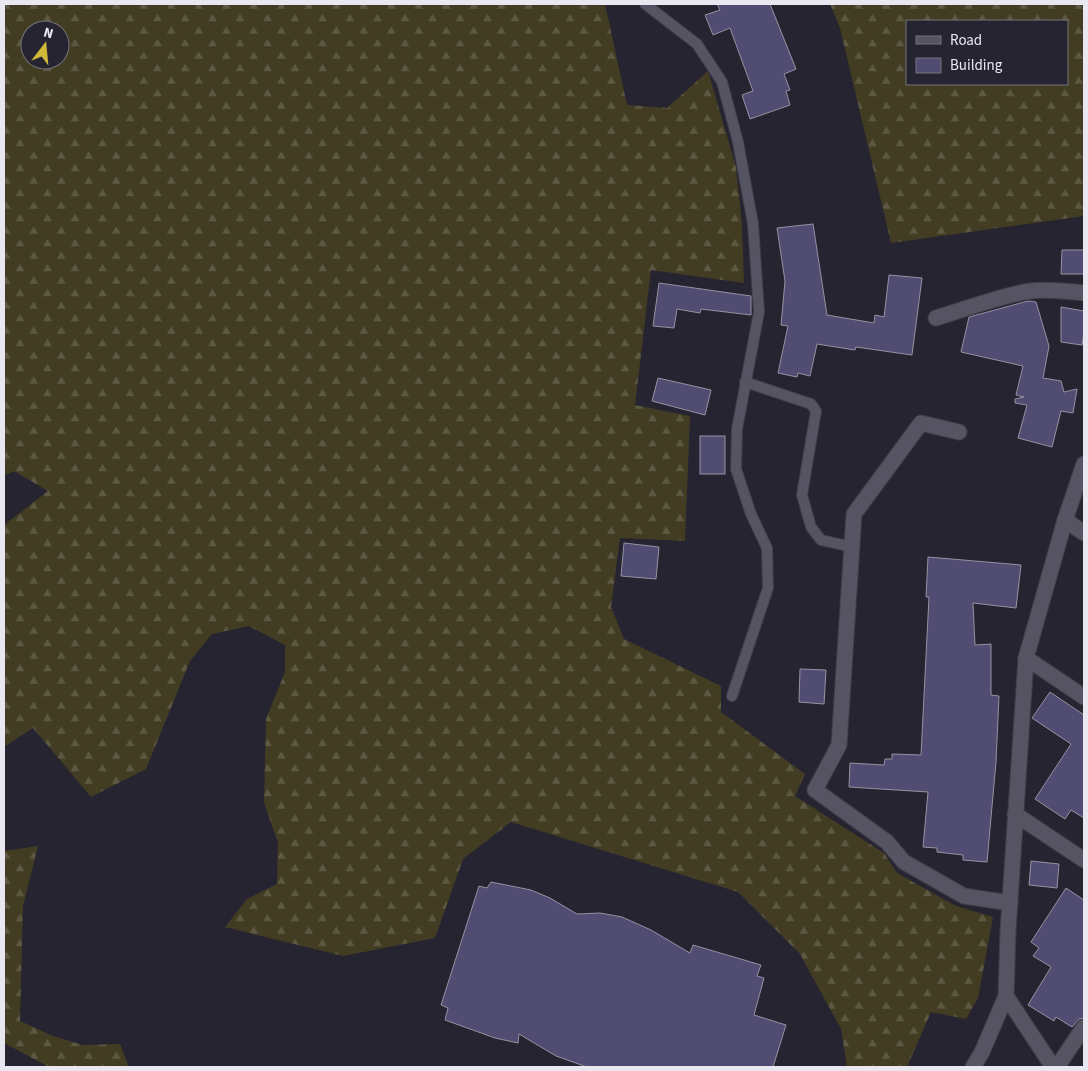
<svg xmlns="http://www.w3.org/2000/svg" width="1088" height="1071" viewBox="0 0 1088 1071" font-family="'Source Sans 3',sans-serif">
<defs>
<pattern id="forest-firs" width="22" height="20" patternUnits="userSpaceOnUse" patternTransform="scale(1.25)"><rect width="22" height="20" fill="#413c22"/><path d="M5 1l3.5 6h-7zM16 11l3.5 6h-7z" fill="#5c5842"/></pattern>
</defs>
<rect width="100%" height="100%" fill="#262431"/>
<g fill="url(#forest-firs)" fill-rule="evenodd">
<path d="M4,4H605L627,105L667,108L708,71L736,167L742,226L744,283L651,270L635,405L690,416L685,541L620,538L611,607L624,639L721,686V712L805,774L795,796L884,853L897,873L956,906L993,917L978,998L966,1019L931,1012L907,1067H847L841,1029L800,954L738,892L511,822L463,859L435,938L343,956L225,927L247,899L277,884L278,843L264,803L266,719L285,672V645L249,626L212,634L190,661L146,769L91,797L33,728L4,747V525L48,491L14,471L4,476ZM30,30H60V60H30Z"/>
<path d="M830,4H1084V216L891,243L840,28ZM907,21H1067V84H907Z"/>
<polygon points="38,846 23,906 20,1021 53,1036 83,1045 120,1044 129,1067 49,1067 4,1043 4,851"/>
</g>
<g fill="#514c71" stroke="#9593a2">
<polygon points="717,4 770,4 796,69 784,74 790,90 786,91 790,105 750,119 742,95 753,91 730,28 713,35 705,15 720,10"/>
<polygon points="813,224 827,315 874,323 875,315 884,317 889,275 922,278 912,355 856,347 855,350 817,344 810,376 798,373 797,377 778,373 788,326 781,325 785,281 777,228"/>
<polygon points="1062,250 1084,250 1084,274 1061,274"/>
<polygon points="659,283 751,296 751,315 701,309 700,313 677,309 674,328 653,326"/>
<polygon points="1028,301 1036,302 1049,346 1043,378 1061,381 1064,392 1077,389 1073,413 1061,411 1052,447 1018,438 1027,405 1015,403 1015,399 1024,397 1016,395 1023,366 961,352 969,317"/>
<polygon points="1061,307 1084,311 1084,333 1082,345 1061,342"/>
<polygon points="658,378 711,390 705,415 652,401"/>
<rect x="700" y="436" width="25" height="38"/>
<polygon points="624,543 659,547 656,579 621,576"/>
<polygon points="928,557 1021,565 1016,608 973,603 975,645 991,644 991,695 999,696 996,762 987,862 963,860 963,855 937,852 937,848 923,847 928,792 849,787 850,763 884,765 885,759 892,759 892,754 921,755 929,597 926,597"/>
<polygon points="800,669 826,670 824,704 799,702"/>
<polygon points="1050,692 1084,715 1084,818 1071,810 1065,819 1035,799 1071,744 1032,718"/>
<polygon points="1031,861 1059,864 1057,888 1029,885"/>
<polygon points="491,882 531,890 550,898 577,914 600,913 622,917 651,930 690,953 693,945 761,965 757,976 764,978 754,1015 786,1025 773,1067 587,1067 556,1056 519,1034 518,1043 495,1038 445,1020 448,1008 441,1005 479,886 487,888"/>
<polygon points="1066,888 1084,900 1084,1018 1079,1019 1072,1027 1056,1017 1054,1021 1028,1005 1051,967 1033,956 1039,948 1031,942"/>
</g>
<g fill="none" stroke-linecap="round" stroke-linejoin="round">
<g stroke="#3f3e48" stroke-width="12">
<g id="lane">
<polyline points="645,4 697,44 722,82 738,142 753,224 759,312 737,429 736,469 751,514 767,548 768,588 732,696"/>
<polyline points="745,382 811,404 816,411 802,495 811,527 821,540 852,547"/>
</g>
</g>
<g stroke="#3f3e48" stroke-width="17">
<g id="street">
<path d="M936,318C966,309 999,296 1030,291C1047,289 1067,291 1084,293"/>
<polyline points="959,432 921,423 854,514 839,745 815,790 887,842 904,862 964,896 1010,903"/>
<polyline points="1065,520 1084,533"/>
<polyline points="1026,658 1065,520 1084,464"/>
<polyline points="1015,814 1084,860"/>
<polyline points="1006,996 1053,1067"/>
<polyline points="973,1067 982,1052 1006,996 1008,931 1026,658 1084,697"/>
<polyline points="1057,1067 1084,1027"/>
</g>
</g>
<use href="#lane" stroke="#565462" stroke-width="10"/>
<use href="#street" stroke="#565462" stroke-width="15"/>
</g>
<rect width="1088" height="1071" fill="none" stroke="#e9e8f0" stroke-width="10"/>
<rect x="906" y="20" width="162" height="65" fill="#262431" stroke="#74727d"/>
<rect x="916" y="36" width="25" height="8" fill="#565462" stroke="#74727d"/>
<text x="950" y="45" font-size="15" fill="#e9e8f0">Road</text>
<rect x="916" y="58" width="25" height="15" fill="#514c71" stroke="#74727d"/>
<text x="950" y="70" font-size="15" fill="#e9e8f0">Building</text>
<g transform="translate(45 45) rotate(16)"><circle r="24" fill="#262431" stroke="#74727d"/>
<path d="M0-4L9 19L0 12L-9 19Z" fill="#cfb837"/>
<text y="-8" font-size="14" font-weight="bold" text-anchor="middle" fill="#e9e8f0">N</text>
</g>
</svg>
